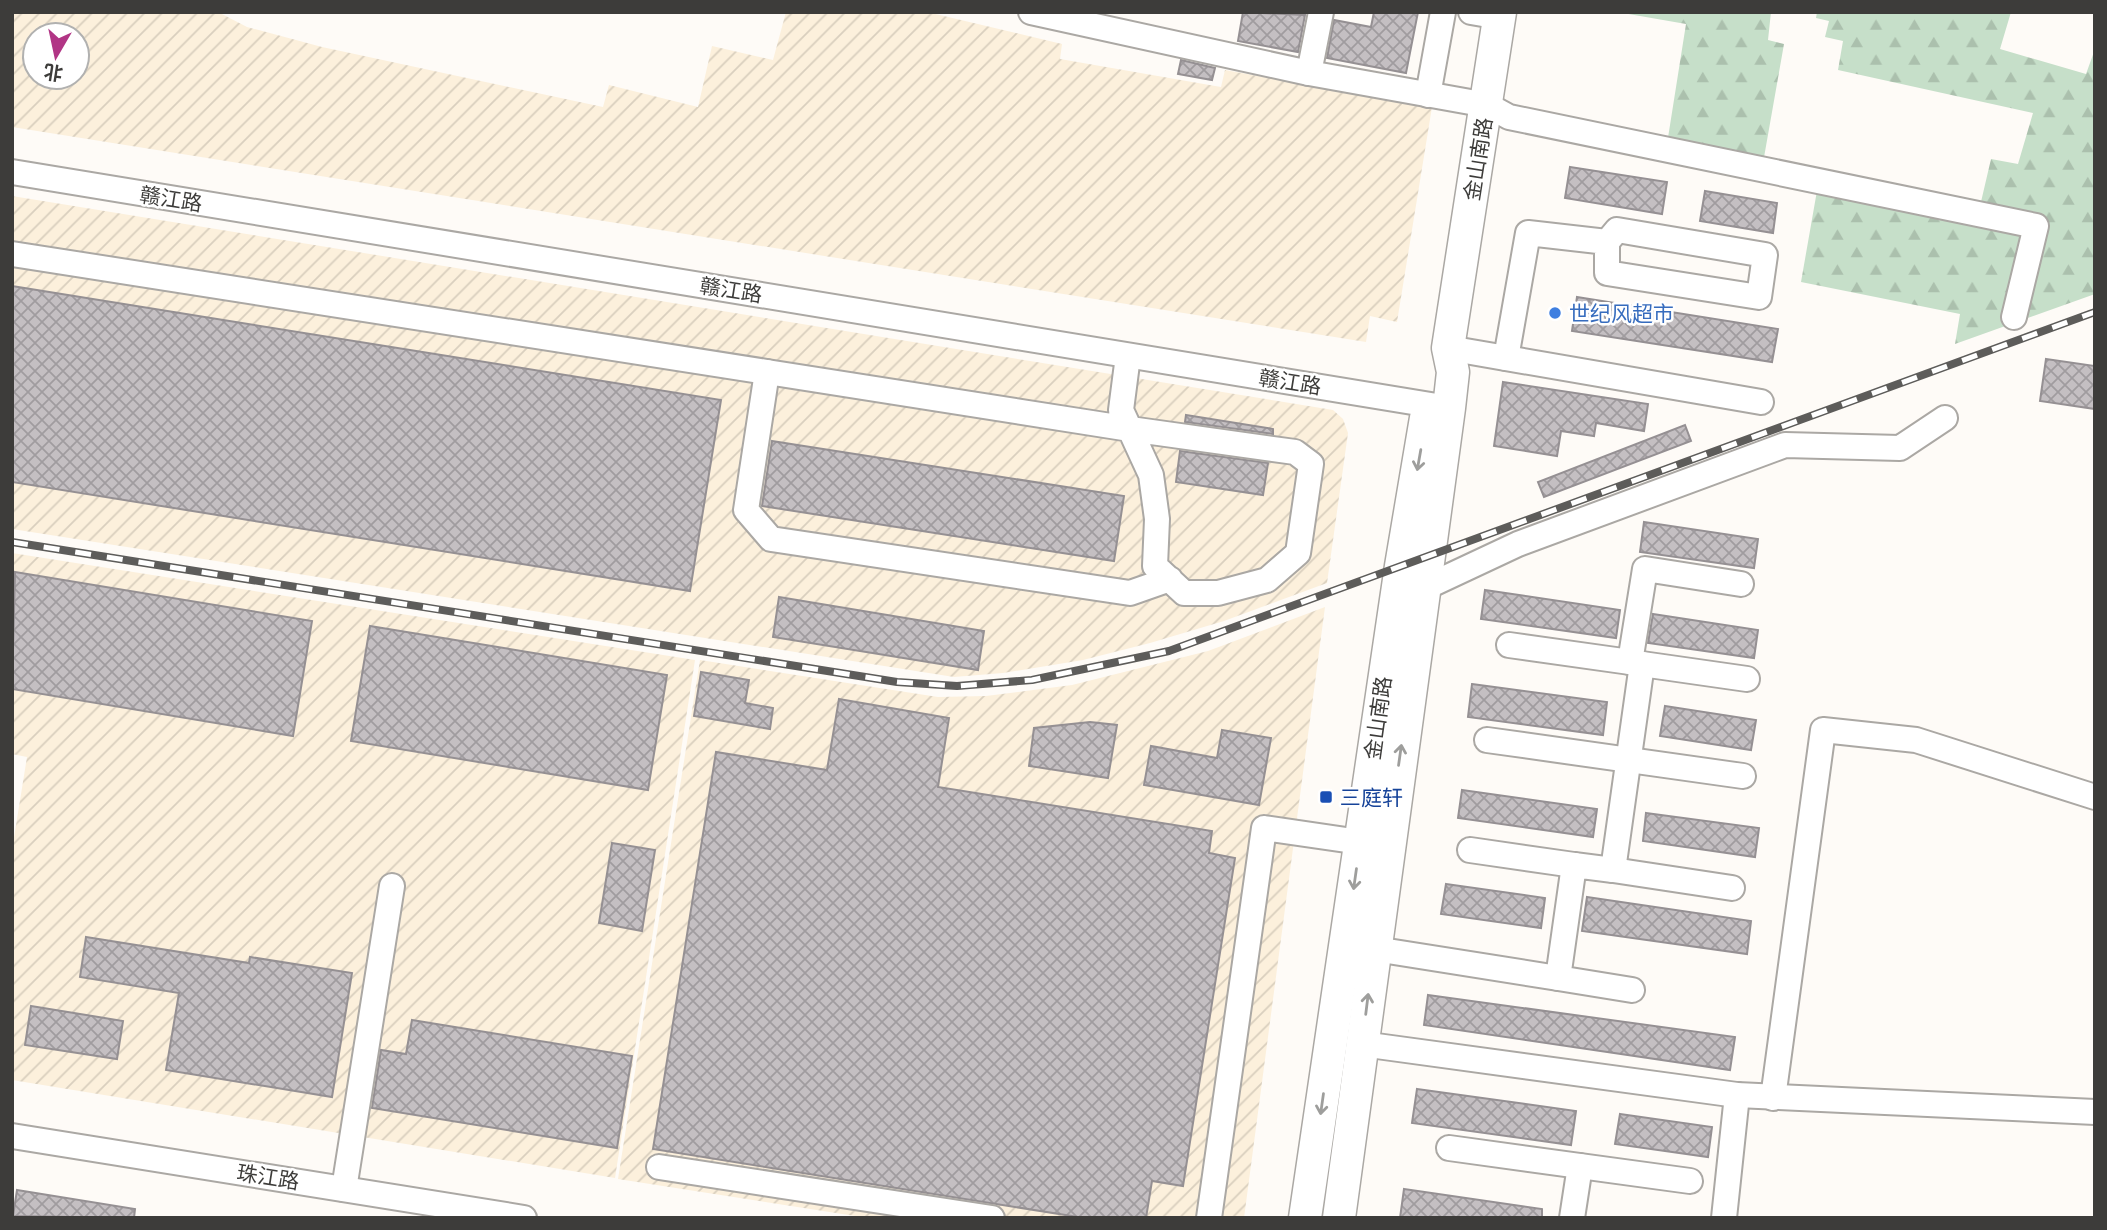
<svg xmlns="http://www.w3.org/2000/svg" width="2107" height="1230" viewBox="0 0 2107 1230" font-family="'Archivo Narrow','Noto Sans SC',sans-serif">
<defs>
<pattern id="industrial-furrows" width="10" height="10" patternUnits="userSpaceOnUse" patternTransform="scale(1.75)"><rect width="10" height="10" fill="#fcf0dc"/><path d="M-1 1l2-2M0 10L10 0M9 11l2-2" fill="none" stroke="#d9cfbe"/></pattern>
<pattern id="forest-firs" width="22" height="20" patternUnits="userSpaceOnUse" patternTransform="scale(1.75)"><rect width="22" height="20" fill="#c6dfc9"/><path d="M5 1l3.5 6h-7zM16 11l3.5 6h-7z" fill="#abc0ad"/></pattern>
<pattern id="building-cross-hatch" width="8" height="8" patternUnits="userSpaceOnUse" patternTransform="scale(1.75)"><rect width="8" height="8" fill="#c4bfc2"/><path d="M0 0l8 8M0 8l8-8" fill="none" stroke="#a09c9f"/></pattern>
</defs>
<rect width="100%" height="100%" fill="#fefbf7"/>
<g fill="url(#industrial-furrows)" fill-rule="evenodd">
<path d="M12,12H218L247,27L322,47L603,107L609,85L698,107L712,46L773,60L786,12H927L1062,44L1060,59L1221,87L1225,70L1432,107L1397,322L1370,316L1366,342L12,127ZM35,35H77V77H35Z"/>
<polygon points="12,196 1333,410 1343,419 1348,433 1327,583 1224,621 1150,643 1083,660 1003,673 954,677 12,529"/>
<polygon points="12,553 695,660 615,1178 12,1080 12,850 27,757 12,754"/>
<polygon points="1325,607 1244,1218 868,1218 618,1179 700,660 938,697 986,696 1072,685 1208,651"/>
</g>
<g fill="url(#forest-firs)">
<polygon points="1617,12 1771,12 1768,40 1784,44 1763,163 1667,144 1686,24"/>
<polygon points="1817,12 2011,12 2000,49 2086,74 2095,49 2095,294 1955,344 1960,314 1801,282 1818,185 1977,219 1991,159 2018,164 2033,113 1838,70 1843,41 1825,37 1829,21 1816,18"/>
</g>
<g fill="url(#building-cross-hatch)" stroke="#959093" stroke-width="2">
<polygon points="1243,12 1305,15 1298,52 1238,41"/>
<polygon points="1374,12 1418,12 1406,73 1327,58 1334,20 1371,27"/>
<polygon points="1181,60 1215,68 1212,80 1178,74"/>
<polygon points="1570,167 1667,182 1662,214 1565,198"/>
<polygon points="1705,191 1777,203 1773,233 1700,221"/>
<polygon points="12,286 721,400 690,591 12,482"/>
<polygon points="1577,297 1778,329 1772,362 1572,331"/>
<polygon points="2046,359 2095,366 2095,409 2040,401"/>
<polygon points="1503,382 1648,404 1644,431 1596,423 1594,436 1561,431 1557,456 1494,446"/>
<polygon points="1186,415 1273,429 1273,434 1185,422"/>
<polygon points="1685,425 1691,441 1544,497 1538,482"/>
<polygon points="772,441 1124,496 1114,561 762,506"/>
<polygon points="1180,451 1268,463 1263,495 1176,482"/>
<polygon points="1644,522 1758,539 1754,568 1640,552"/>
<polygon points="15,572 312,621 293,736 12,689"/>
<polygon points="1485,590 1620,610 1616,638 1481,619"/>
<polygon points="779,597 984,631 978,670 773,637"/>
<polygon points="1653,614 1758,630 1754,658 1648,643"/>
<polygon points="370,626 667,675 648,790 351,741"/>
<polygon points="701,672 749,680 745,703 773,708 770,729 694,716"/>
<polygon points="1472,684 1607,702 1603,735 1468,717"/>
<polygon points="839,699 949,718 938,787 1212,831 1209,853 1235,858 1183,1186 1152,1181 1146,1218 1084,1218 653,1149 716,752 827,770"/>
<polygon points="1665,706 1756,720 1751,750 1660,736"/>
<polygon points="1090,722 1117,725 1108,778 1029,766 1034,728"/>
<polygon points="1222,730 1271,738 1259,805 1144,785 1151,746 1217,758"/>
<polygon points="1462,790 1597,809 1593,837 1458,818"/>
<polygon points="1646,813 1759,828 1755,857 1643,841"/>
<polygon points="612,843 655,850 642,931 599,923"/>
<polygon points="1446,884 1545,898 1541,928 1441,914"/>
<polygon points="1587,897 1751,921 1747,954 1582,931"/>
<polygon points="86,937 249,963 250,957 352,973 332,1097 166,1070 179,993 80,977"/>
<polygon points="1428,995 1735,1037 1730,1070 1424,1025"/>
<polygon points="31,1006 123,1021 117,1059 25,1045"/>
<polygon points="412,1020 632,1056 617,1148 372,1108 381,1050 406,1054"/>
<polygon points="1417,1089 1576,1111 1571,1145 1412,1123"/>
<polygon points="1620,1114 1712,1127 1708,1157 1615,1144"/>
<polygon points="1404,1189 1542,1209 1542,1218 1400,1218"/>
<polygon points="17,1190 135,1209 134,1218 13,1216"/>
</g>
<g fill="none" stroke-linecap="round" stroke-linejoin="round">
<g stroke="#aba8a4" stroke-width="28">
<g id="minor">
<polyline points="1031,12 1309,73 1487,105 1509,117 2036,226 2014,317"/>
<polyline points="1471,12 1500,17"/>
<polyline points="1309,73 1321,12"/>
<polyline points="1428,95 1443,12"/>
<polyline points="12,172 1449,408"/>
<polyline points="12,254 767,372"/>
<polyline points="1448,348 1761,402"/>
<polyline points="1128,356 1121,410 1151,475 1157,519 1155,566 1184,593 1218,593 1267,580 1298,553 1311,464 1295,452 1130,429 767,372 746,510 771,539 1130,593 1170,579"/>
<polyline points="1506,358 1528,233 1607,242 1607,273 1759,297 1765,255 1617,230 1607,242"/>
<polyline points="1422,589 1518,544 1785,445 1900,448 1945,418"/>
<polyline points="1509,645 1630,662"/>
<polyline points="1642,664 1747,679"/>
<polyline points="1487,740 1743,776"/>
<polyline points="1470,850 1574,865"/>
<polyline points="1613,870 1732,888"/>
<polyline points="1375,949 1558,978"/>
<polyline points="1632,990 1558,978 1574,865 1613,870 1642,664 1630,662 1645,569 1741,584"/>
<polyline points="1362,1044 1737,1095 2095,1112"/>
<polyline points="1773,1098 1823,730 1916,740 2095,797"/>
<polyline points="12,1136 524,1218"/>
<polyline points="1449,1148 1690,1181"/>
<polyline points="659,1167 992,1218"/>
<polyline points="344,1189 392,886"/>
<polyline points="1209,1218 1264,828 1360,842"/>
<polyline points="1572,1218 1580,1166"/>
<polyline points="1724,1218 1737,1095"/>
</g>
</g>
<g stroke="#aba8a4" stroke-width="35">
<g id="major">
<polyline points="1305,1218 1401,566 1426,418"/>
<polyline points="1339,1218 1449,408 1453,372 1448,348 1500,12"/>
</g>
</g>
<use href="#minor" stroke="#fff" stroke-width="24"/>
<use href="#major" stroke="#fff" stroke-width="32"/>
<g stroke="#5d5c5a" stroke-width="8">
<polyline id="rail" points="12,542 897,682 957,686 1032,680 1169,651 2095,312"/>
</g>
<use href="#rail" stroke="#fff" stroke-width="5" stroke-dasharray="16" stroke-linecap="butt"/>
</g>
<defs><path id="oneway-shaft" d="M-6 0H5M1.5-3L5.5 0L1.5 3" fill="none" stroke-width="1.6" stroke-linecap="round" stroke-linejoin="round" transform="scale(1.75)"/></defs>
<g stroke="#9e9e9c">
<use href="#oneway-shaft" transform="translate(1419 460) rotate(100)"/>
<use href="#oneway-shaft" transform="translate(1400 755) rotate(-82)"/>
<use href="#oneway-shaft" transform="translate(1355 879) rotate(98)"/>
<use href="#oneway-shaft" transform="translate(1367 1004) rotate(-83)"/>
<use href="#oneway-shaft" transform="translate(1322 1104) rotate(98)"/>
</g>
<circle fill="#3f7fe0" stroke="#fff" stroke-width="2.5" cx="1555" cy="313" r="7"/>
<rect fill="#1a4fb4" stroke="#fff" stroke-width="2.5" x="1319" y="790" width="14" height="14" rx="3.5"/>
<g text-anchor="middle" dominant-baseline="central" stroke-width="5" stroke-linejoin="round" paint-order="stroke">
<g font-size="21" fill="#3d3c3a" stroke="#fff">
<text transform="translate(1478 159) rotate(-81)">金山南路</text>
<text transform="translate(171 199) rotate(9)">赣江路</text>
<text transform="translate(731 290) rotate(9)">赣江路</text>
<text transform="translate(1290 382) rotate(9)">赣江路</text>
<text transform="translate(1378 718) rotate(-82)">金山南路</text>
<text transform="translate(268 1177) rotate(9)">珠江路</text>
</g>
<g font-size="21" fill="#366cbe" stroke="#fff" text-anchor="start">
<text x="1569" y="313">世纪风超市</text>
</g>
<g font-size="21" fill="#164399" stroke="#fff" text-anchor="start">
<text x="1340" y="797">三庭轩</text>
</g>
</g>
<rect width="2107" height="1230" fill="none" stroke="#3d3c3a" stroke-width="28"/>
<g transform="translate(56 56) rotate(189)"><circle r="33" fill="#ffffff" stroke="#b1b1b0" stroke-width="2"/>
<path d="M0-5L12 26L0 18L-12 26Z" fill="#b13585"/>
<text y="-10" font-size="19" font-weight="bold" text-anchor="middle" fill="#3d3c3a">北</text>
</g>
</svg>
